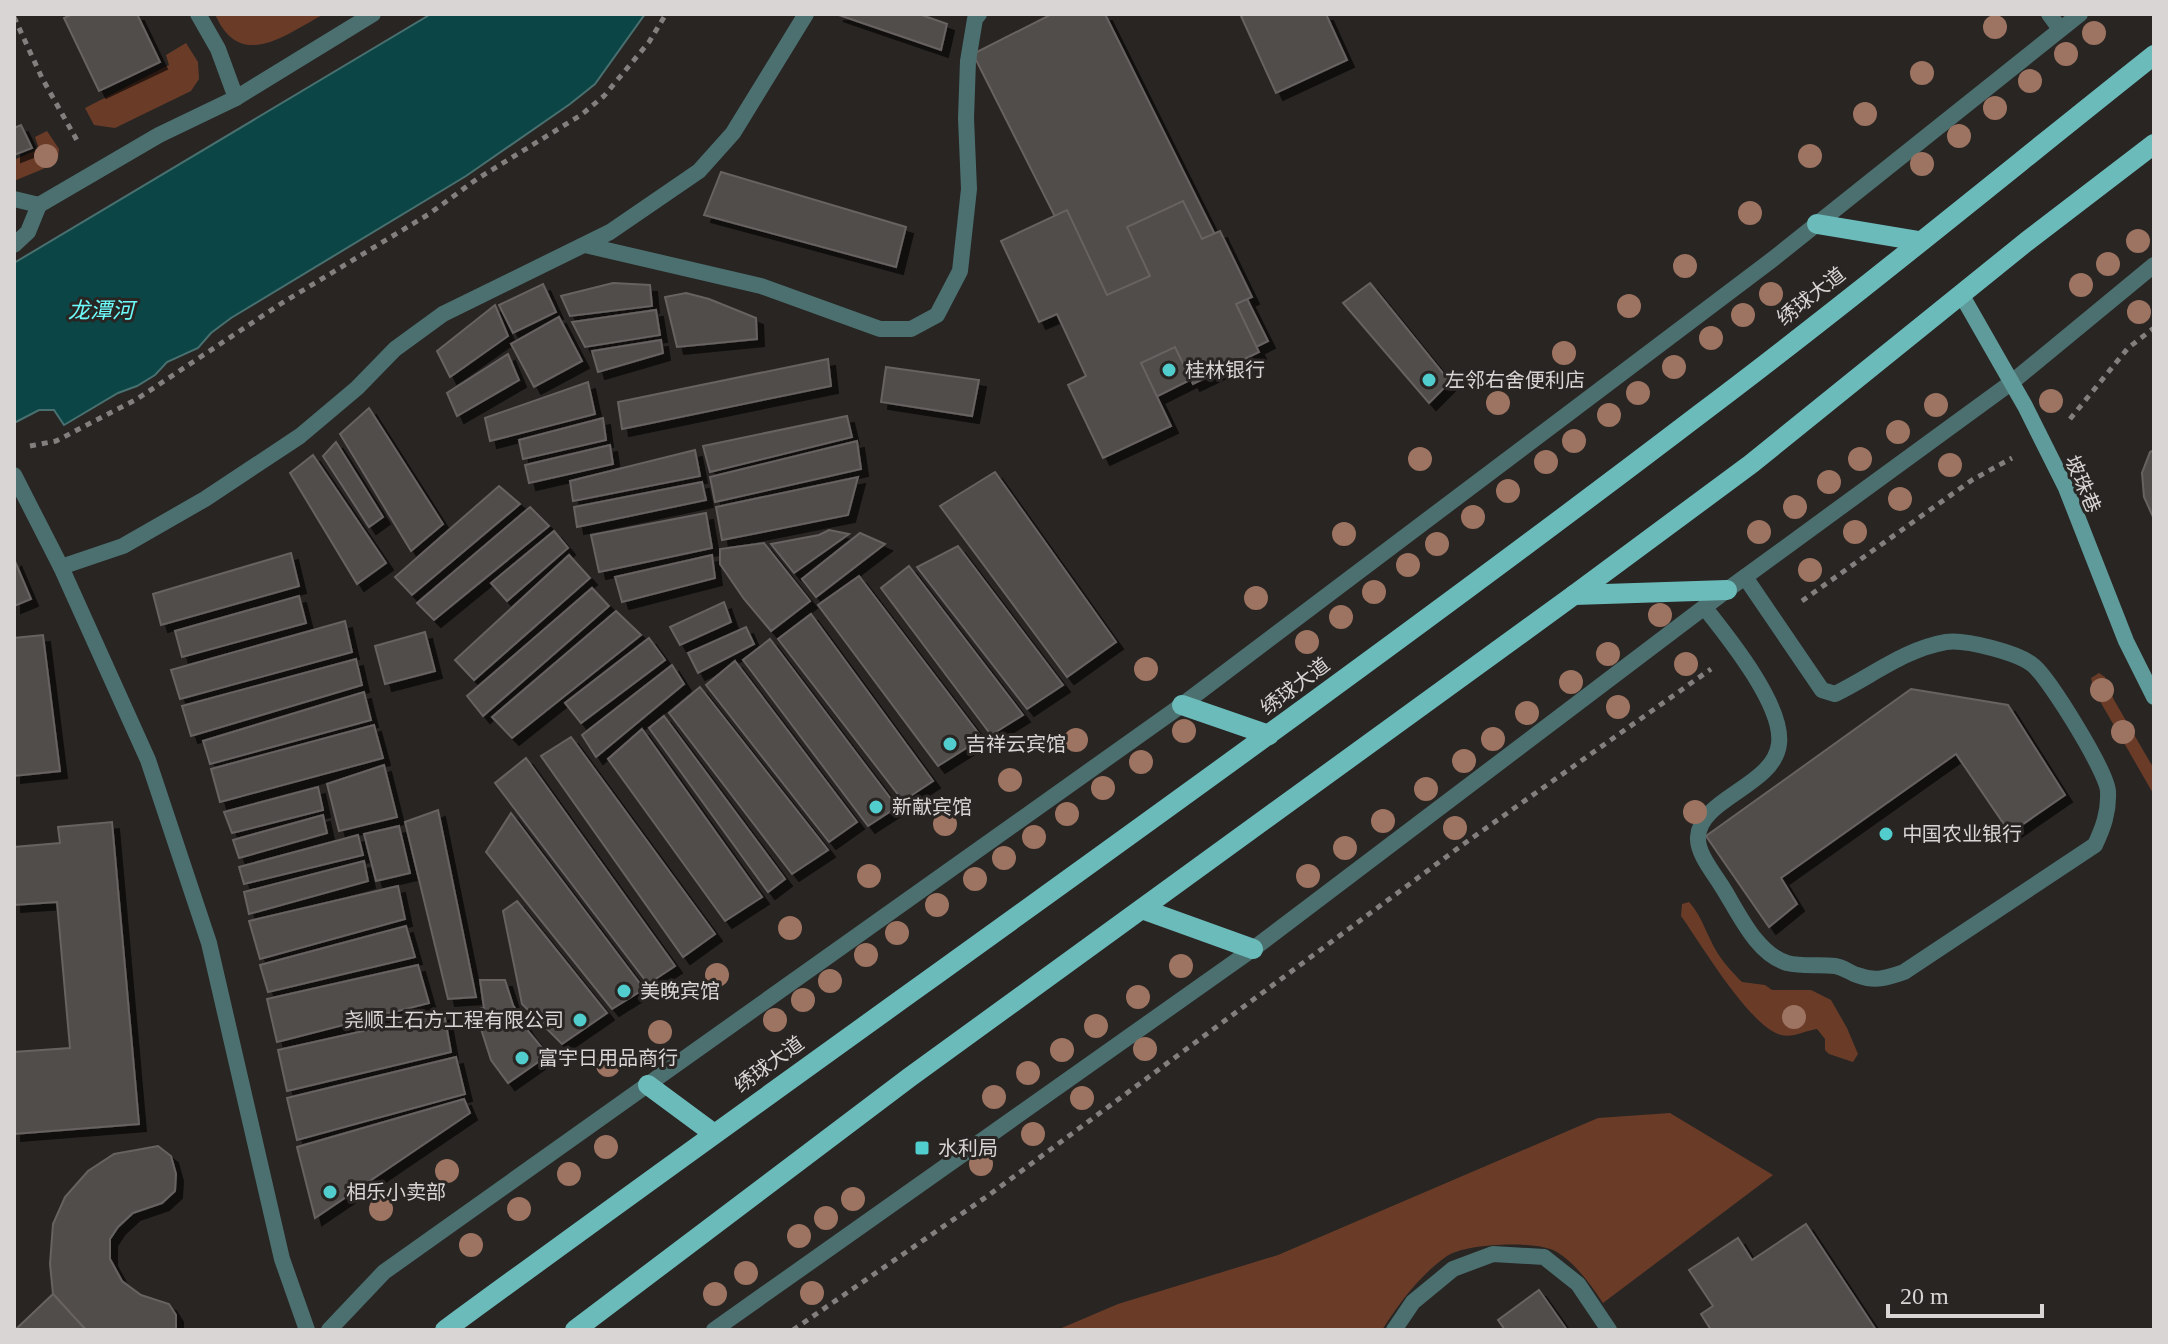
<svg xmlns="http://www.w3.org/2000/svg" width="2168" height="1344" viewBox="0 0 2168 1344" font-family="'Times New Roman','Noto Sans SC',serif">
<defs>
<filter id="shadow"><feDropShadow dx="7" dy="7" stdDeviation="0" flood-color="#0009"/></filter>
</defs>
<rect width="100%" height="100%" fill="#282523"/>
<g fill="#6a3c28">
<path d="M215,14L229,15L324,14C285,35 240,72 215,14Z"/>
<polygon points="186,43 198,62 199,79 191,91 115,128 94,125 85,108 169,65 166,55"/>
<polygon points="47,131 59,149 58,158 43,169 14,181 14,160 39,149 35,137"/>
<polygon points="2099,673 2105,677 2114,700 2154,769 2154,795 2093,689 2091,678"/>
<path d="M1689,902C1700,914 1704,927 1711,941C1718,957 1730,970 1742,982L1765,985L1772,990H1811L1831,1000L1847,1028L1858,1054L1853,1062L1829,1054L1825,1050V1039L1817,1029C1804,1031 1793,1038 1781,1035C1750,1027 1701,944 1681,916L1682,904Z"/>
<path d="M1670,1113L1773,1175L1603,1303C1591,1285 1576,1264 1557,1252C1538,1240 1466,1243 1447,1256C1420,1275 1400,1302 1382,1330H1057L1118,1304L1278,1255L1598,1118Z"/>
</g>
<polygon fill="#0c4545" stroke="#497070" stroke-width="2" points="431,14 645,14 595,84 570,104 466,176 231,318 211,333 198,348 167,362 155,375 137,386 118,393 64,425 54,410 39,410 14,423 14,263"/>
<g fill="#514d4c" stroke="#676261" stroke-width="2" filter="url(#shadow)">
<polygon points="73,14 137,14 160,62 99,91 64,18"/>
<polygon points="836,14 919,14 947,24 941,50"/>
<polygon points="1052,14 1105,14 1268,341 1148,401 973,54"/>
<polygon points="1246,14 1326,14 1347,60 1276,93 1241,16"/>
<polygon points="21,125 32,148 14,155 14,128"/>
<polygon points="721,172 906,227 896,267 704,215"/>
<polygon points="1183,201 1202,239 1220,231 1252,297 1236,304 1259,352 1193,384 1175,347 1141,363 1171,426 1103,458 1068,385 1086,376 1057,314 1039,322 1001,241 1067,210 1107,295 1150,276 1127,227"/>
<polygon points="613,283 650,285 652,306 570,316 561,296"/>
<polygon points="1370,283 1450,382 1429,403 1343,303"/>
<polygon points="543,284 556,312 513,333 499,305"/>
<polygon points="686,293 709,299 756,318 757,339 677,347 665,297"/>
<polygon points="495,305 508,336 450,377 437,351"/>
<polygon points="656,310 660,335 585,347 572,322"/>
<polygon points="559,317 582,361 534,387 511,344"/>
<polygon points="661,340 663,353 598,372 592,351"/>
<polygon points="508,354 519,380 457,416 447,393"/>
<polygon points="828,359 831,386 622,429 618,402"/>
<polygon points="886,367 979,380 972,416 881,402"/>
<polygon points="588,382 595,414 490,441 485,418"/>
<polygon points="369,408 443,524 411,551 340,434"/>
<polygon points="847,416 852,437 710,472 703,446"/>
<polygon points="603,418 606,440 523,459 519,440"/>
<polygon points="857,441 861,469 715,502 710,477"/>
<polygon points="336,442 383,517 369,527 323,456"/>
<polygon points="610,445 613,464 529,483 525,465"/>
<polygon points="695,450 700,476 573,501 570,481"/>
<polygon points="2154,450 2154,519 2144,497 2142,473 2150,452"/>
<polygon points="313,455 386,563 357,584 290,473"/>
<polygon points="995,472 1116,642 1067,677 940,506"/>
<polygon points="858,477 848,515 722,540 716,507"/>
<polygon points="702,482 706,500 577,527 574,507"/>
<polygon points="499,486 520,504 412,595 395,577"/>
<polygon points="530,507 549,526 434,620 417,603"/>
<polygon points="706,513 712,548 599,572 591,535"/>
<polygon points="829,530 849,534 794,573 771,544 819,535"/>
<polygon points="554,531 568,548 507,601 491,583"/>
<polygon points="860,533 885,544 816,597 802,579"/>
<polygon points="764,543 810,601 771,631 744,599 720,564 720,549"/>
<polygon points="958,546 1063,685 1027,709 917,567"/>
<polygon points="291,553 299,586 161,625 153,594"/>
<polygon points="569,555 590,578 474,680 455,660"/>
<polygon points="712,555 715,578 622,602 615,577"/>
<polygon points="14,559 31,599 14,606"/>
<polygon points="909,566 1023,715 991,735 881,588"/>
<polygon points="859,576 982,738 938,766 818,605"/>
<polygon points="592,588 609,606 483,716 467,696"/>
<polygon points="299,596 306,623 182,657 175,631"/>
<polygon points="724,602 731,622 680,645 670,627"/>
<polygon points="616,611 641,635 512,738 492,717"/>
<polygon points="811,614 933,781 903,801 778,639"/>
<polygon points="345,621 352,652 180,699 171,670"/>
<polygon points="746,627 754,644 698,673 688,653"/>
<polygon points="425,632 435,671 385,684 375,646"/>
<polygon points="43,635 60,771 14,776 14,638"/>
<polygon points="649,638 665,660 581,723 565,703"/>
<polygon points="770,639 897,807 868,826 743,660"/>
<polygon points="356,659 362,685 191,736 182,706"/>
<polygon points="735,661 857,822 829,842 706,685"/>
<polygon points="672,665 684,684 596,757 582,735"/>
<polygon points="700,687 828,850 792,874 669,713"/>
<polygon points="1911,689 2008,705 2065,795 2010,833 1956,754 1781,878 1797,904 1769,927 1706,836"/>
<polygon points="364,692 371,720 210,764 203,741"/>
<polygon points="664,716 785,879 768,892 649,728"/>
<polygon points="374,725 383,758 220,802 211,769"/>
<polygon points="642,729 762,897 725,921 608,759"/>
<polygon points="571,737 715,934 683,957 541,756"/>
<polygon points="526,758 675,966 648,984 495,783"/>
<polygon points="384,765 397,817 339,831 327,784"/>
<polygon points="318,787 323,810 232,833 224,812"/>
<polygon points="438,810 476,997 448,999 405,822"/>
<polygon points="511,813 644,989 612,1009 486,852"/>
<polygon points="323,815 327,833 239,858 233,840"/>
<polygon points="112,822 139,1124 14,1134 14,1052 70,1048 57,902 14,905 14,847 60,843 58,827"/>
<polygon points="399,826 410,873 376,881 364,834"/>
<polygon points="358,835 363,855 244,884 239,867"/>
<polygon points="364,861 368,881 249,914 244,892"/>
<polygon points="398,886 405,919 260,959 249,921"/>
<polygon points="517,901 607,1013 562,1044 522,1004 503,911"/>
<polygon points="406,926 415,957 268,992 260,965"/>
<polygon points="418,965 429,1003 277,1042 267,999"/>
<polygon points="480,980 505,980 513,1005 528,1031 548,1055 508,1083 491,1060 475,1010 484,1008"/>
<polygon points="444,1013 451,1052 287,1091 278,1050"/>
<polygon points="456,1057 465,1094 297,1140 287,1098"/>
<polygon points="464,1099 470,1113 315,1218 297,1147"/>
<polygon points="158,1146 171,1156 176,1174 175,1191 162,1203 133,1213 118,1227 110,1239 110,1259 122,1281 141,1295 169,1304 176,1315 176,1330 86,1330 53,1294 50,1264 53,1224 65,1197 88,1171 114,1154"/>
<polygon points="1806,1224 1876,1330 1711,1330 1701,1314 1713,1306 1689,1270 1738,1238 1752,1260"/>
<polygon points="1539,1290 1567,1330 1505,1330 1498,1320"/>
<polygon points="53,1294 86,1330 15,1330"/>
</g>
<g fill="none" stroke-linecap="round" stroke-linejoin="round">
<g stroke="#827f7e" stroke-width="5" stroke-dasharray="6 6" stroke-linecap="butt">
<polyline points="14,17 42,78 79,144"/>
<polyline points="2070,419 2128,348 2154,328"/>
<polyline points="30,446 56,441 137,399 282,303 429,214 477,179 581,115 604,96 649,42 666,14"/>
<polyline points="1802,601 1972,480 2012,458"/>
<polyline points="793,1330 989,1195 1465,843 1711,669"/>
</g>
<g stroke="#4c7070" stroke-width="16">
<polyline points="198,14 218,49 236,98"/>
<polyline points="2049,14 2060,29"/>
<polyline points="14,199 39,205"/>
<polyline points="14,245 28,232 39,205 159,135 236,98 373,14"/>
<polyline points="585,245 761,286 880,329 911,329 937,315 960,271 969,189 966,118 968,61 975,19 979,14"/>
<polyline points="61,567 123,546 205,499 300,436 357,388 395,349 443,314 610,232 699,171 733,133 806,14"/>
<path d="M1705,608C1728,637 1784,706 1779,744C1774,786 1700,798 1698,837C1697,853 1713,872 1721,885C1738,911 1755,953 1787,963C1803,967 1819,964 1835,966C1843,967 1850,973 1857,975C1875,982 1887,978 1904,972L2095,845C2103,828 2109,812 2108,792C2108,773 2050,680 2034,666C2020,653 1965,639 1946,642C1905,649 1872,676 1835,694L1822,690L1745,577"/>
<polyline points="1394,1330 1413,1302 1453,1269 1493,1254 1544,1257 1578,1284 1609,1330"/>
</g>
<g stroke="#4c7070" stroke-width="16">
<polyline points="14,475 61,567 148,760 209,943 282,1259 307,1330"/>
<polyline points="329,1330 384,1272 1182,705 1773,259 2080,14"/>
<polyline points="714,1330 1253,949 1727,590 2012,382 2154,265"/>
</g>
<polyline stroke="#5f9b9a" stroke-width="16" points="1961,294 2025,406 2066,488 2126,641 2154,697"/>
<g stroke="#6cbbbb" stroke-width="20">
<polyline points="1817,224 1919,241"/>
<polyline points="1574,595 1727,590"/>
<polyline points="1182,705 1269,735"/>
<polyline points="1142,909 1253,949"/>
<polyline points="648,1085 713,1133"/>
<path d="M445,1330C862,1024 1288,728 1700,414C1854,298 2003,175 2154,55"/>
<polyline points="575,1330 910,1077 1574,595 1751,464 2026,242 2154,144"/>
</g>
</g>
<g fill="#9d7361">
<circle cx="1995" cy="27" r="12"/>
<circle cx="2094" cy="33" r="12"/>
<circle cx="2066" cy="54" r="12"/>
<circle cx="1922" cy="73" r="12"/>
<circle cx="2030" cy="81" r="12"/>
<circle cx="1995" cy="108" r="12"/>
<circle cx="1865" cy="114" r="12"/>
<circle cx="1959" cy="136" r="12"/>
<circle cx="46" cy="156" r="12"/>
<circle cx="1810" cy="156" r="12"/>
<circle cx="1922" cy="164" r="12"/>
<circle cx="1750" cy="213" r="12"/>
<circle cx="2138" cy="241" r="12"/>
<circle cx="2108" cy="264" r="12"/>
<circle cx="1685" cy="266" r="12"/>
<circle cx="2081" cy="285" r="12"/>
<circle cx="1771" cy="294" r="12"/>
<circle cx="1629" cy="306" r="12"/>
<circle cx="2139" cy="312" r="12"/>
<circle cx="1743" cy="315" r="12"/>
<circle cx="1711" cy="338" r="12"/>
<circle cx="1564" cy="353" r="12"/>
<circle cx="1674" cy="367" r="12"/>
<circle cx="1638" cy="393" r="12"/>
<circle cx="2051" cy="401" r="12"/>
<circle cx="1498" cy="403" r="12"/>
<circle cx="1936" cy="405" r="12"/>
<circle cx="1609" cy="415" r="12"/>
<circle cx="1898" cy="432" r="12"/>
<circle cx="1574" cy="441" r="12"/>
<circle cx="1420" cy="459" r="12"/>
<circle cx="1860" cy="459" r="12"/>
<circle cx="1546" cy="462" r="12"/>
<circle cx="1950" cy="465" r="12"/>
<circle cx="1829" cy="482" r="12"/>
<circle cx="1508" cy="491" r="12"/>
<circle cx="1900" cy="499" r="12"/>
<circle cx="1795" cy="507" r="12"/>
<circle cx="1473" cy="517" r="12"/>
<circle cx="1759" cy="532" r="12"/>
<circle cx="1855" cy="532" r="12"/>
<circle cx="1344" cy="534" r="12"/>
<circle cx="1437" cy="544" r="12"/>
<circle cx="1408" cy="565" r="12"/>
<circle cx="1810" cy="570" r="12"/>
<circle cx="1374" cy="592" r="12"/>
<circle cx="1256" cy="598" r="12"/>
<circle cx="1660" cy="615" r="12"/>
<circle cx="1341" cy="617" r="12"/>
<circle cx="1307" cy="642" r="12"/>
<circle cx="1608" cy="654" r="12"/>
<circle cx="1686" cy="664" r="12"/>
<circle cx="1146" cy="669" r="12"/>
<circle cx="1571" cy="682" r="12"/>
<circle cx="2102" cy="690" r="12"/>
<circle cx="1618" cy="707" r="12"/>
<circle cx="1527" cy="713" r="12"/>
<circle cx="1184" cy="731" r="12"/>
<circle cx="2123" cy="732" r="12"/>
<circle cx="1493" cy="739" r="12"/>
<circle cx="1076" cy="740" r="12"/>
<circle cx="1464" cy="761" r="12"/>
<circle cx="1141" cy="762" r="12"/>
<circle cx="1010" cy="780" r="12"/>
<circle cx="1103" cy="788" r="12"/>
<circle cx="1426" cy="789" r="12"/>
<circle cx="1695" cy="812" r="12"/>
<circle cx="1067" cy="814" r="12"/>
<circle cx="1383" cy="821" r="12"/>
<circle cx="945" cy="824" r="12"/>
<circle cx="1455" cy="828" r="12"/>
<circle cx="1034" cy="837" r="12"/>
<circle cx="1345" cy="848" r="12"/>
<circle cx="1004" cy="858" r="12"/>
<circle cx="869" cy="876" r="12"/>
<circle cx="1308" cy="876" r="12"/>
<circle cx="975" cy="879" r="12"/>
<circle cx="937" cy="905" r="12"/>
<circle cx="790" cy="928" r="12"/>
<circle cx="897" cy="933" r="12"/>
<circle cx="866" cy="955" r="12"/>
<circle cx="1181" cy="966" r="12"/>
<circle cx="717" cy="975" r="12"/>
<circle cx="830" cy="981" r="12"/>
<circle cx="1138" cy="997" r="12"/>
<circle cx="803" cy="1000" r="12"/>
<circle cx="1794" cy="1017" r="12"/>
<circle cx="775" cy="1020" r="12"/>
<circle cx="1096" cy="1026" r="12"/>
<circle cx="660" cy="1032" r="12"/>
<circle cx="1145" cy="1049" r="12"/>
<circle cx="1062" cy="1050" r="12"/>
<circle cx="608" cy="1065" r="12"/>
<circle cx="1028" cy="1073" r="12"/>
<circle cx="994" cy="1097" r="12"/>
<circle cx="1082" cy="1098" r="12"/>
<circle cx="1033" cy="1134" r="12"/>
<circle cx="606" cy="1147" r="12"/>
<circle cx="981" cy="1164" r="12"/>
<circle cx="447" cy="1171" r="12"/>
<circle cx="569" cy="1174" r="12"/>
<circle cx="853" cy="1199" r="12"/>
<circle cx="381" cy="1209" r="12"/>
<circle cx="519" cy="1209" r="12"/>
<circle cx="826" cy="1218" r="12"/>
<circle cx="799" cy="1236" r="12"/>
<circle cx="471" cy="1245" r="12"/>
<circle cx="746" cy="1273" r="12"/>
<circle cx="812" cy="1293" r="12"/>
<circle cx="715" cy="1294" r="12"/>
</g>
<g fill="#52cdcd" stroke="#282523" stroke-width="3">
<circle cx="1169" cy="370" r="8"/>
<circle cx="1429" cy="380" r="8"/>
<circle cx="950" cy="744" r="8"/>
<circle cx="876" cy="807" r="8"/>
<circle cx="1886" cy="834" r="8"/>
<circle cx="624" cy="991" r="8"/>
<circle cx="580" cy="1020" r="8"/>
<circle cx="522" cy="1058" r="8"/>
<rect x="914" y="1140" width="16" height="16" rx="4"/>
<circle cx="330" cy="1192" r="8"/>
</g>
<g text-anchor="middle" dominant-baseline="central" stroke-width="6" stroke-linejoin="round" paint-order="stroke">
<g font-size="20" fill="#d8d5d4" stroke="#282523">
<text transform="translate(1811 296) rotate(-38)">绣球大道</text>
<text transform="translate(2083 484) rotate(67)">坡珠巷</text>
<text transform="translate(1295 686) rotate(-37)">绣球大道</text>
<text transform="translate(769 1064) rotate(-36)">绣球大道</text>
</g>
<g font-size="20" fill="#d8d5d4" stroke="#282523" text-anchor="start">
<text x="1185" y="370">桂林银行</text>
<text x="1445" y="380">左邻右舍便利店</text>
<text x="966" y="744">吉祥云宾馆</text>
<text x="892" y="807">新献宾馆</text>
<text x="1902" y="834">中国农业银行</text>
<text x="640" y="991">美晚宾馆</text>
<text x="564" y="1020" text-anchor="end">尧顺土石方工程有限公司</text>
<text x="538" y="1058">富宇日用品商行</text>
<text x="938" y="1148">水利局</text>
<text x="346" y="1192">相乐小卖部</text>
</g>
<g font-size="22" font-style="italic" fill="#6dfbfb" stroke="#282523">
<text x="101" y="310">龙潭河</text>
</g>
</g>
<rect width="2168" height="1344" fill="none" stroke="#d8d5d4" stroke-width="32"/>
<path d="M1888 1304v12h154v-12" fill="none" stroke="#d8d5d4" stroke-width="4"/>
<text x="1900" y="1304" font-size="24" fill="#d8d5d4" stroke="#282523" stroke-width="6" paint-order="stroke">20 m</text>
</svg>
